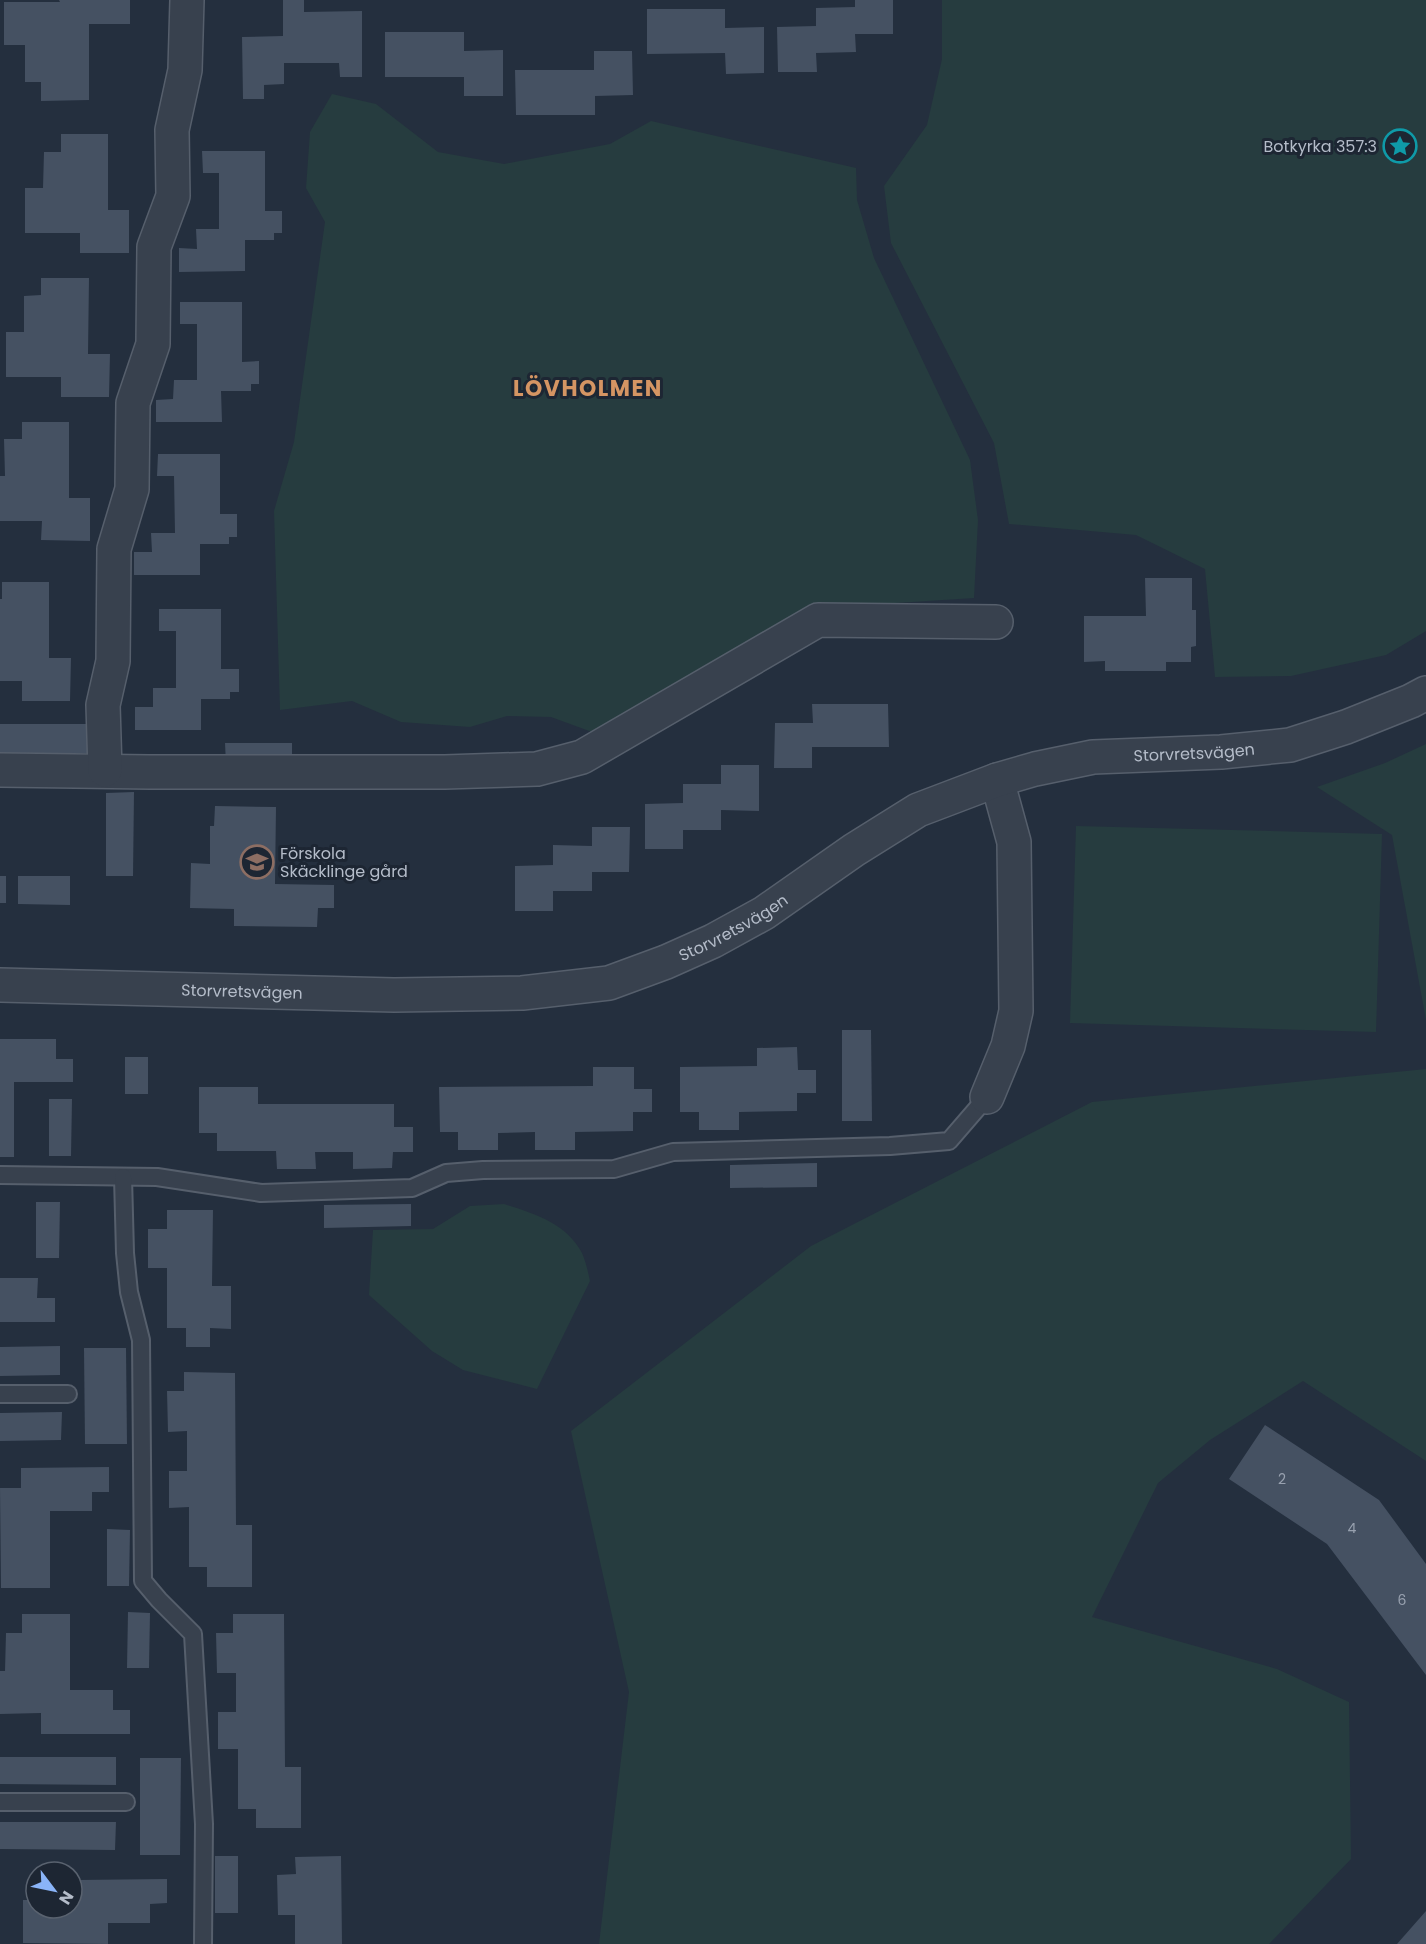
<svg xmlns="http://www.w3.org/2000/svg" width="1426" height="1944" viewBox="0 0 1426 1944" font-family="Poppins,sans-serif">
<rect width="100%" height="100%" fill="#242f3e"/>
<g fill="#263c3f">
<polygon points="942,0 1426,0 1426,631 1386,655 1291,676 1215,677 1205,569 1136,535 1009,524 994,443 891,243 884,186 927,125 942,59"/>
<polygon points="332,94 376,104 438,152 504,164 610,144 651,121 856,168 857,200 874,258 970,460 978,520 974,598 803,609 603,736 551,717 507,716 470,727 401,722 352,701 280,710 274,511 294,442 325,222 306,188 310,132"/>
<polygon points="1426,744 1426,1020 1392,835 1317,787 1385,763"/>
<polygon points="1076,826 1382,834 1376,1032 1070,1023"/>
<polygon points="1426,1069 1426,1461 1303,1381 1210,1440 1158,1483 1092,1617 1277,1669 1349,1702 1351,1859 1269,1944 599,1944 629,1692 571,1431 811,1246 1092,1102"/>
<path d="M504,1204C535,1214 566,1223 582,1253C586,1262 588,1272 590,1281L537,1389L463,1370L432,1351L369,1295L373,1230L433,1229L470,1206Z"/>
</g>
<g fill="#455162">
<polygon points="59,0 130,0 130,24 89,24 89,100 41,101 41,82 25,82 25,45 4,45 4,2 60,2"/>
<polygon points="283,0 304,0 304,12 362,11 362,77 340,77 339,63 284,63 284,84 264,85 264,99 243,99 242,37 283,36"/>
<polygon points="855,0 893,0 893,34 855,34 856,52 816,53 817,72 778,72 777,27 816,26 816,8 855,7"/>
<polygon points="647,9 725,9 725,28 764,27 764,73 726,74 725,53 647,54"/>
<polygon points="385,32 464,32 464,51 503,50 503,96 464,96 464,77 385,77"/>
<polygon points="594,51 632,51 633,95 595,96 595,115 516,115 515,70 594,70"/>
<polygon points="61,134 108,134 108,210 129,210 129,253 80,253 80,233 25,233 25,188 43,188 44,152 61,152"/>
<polygon points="202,151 265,151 265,211 282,211 282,233 274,233 274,240 245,240 245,271 179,272 179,248 197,249 196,229 219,229 219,173 203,173"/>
<polygon points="41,278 89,278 88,354 110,354 109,397 61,397 61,377 6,377 6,332 24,332 24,296 41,295"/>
<polygon points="180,302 242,302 242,362 259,361 259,384 251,384 251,391 221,391 222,422 156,422 156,400 173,399 174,380 197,380 197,324 180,324"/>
<polygon points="22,422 69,422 69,498 90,498 90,541 41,540 42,521 0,521 0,476 5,476 4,439 22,439"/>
<polygon points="158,454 220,454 220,514 237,514 237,537 229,537 229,544 200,544 200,575 134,575 134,552 152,552 151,533 175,533 174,476 157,476"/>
<polygon points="1145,578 1192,578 1192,610 1196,610 1196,646 1191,647 1191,662 1166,662 1166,671 1105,671 1105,661 1084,662 1084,616 1146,616"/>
<polygon points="2,582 49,582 49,658 71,658 70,701 22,701 22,681 0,681 0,599 2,599"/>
<polygon points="159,609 221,609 221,669 239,669 239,692 230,692 230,699 201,699 201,730 135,730 135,707 153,707 153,688 176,688 176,631 159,631"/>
<polygon points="812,704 888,704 889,747 812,747 812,768 774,768 775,723 813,723"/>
<polygon points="0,724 93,724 92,753 0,753"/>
<polygon points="225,743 292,743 292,764 226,764"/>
<polygon points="721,765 759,765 759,811 721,810 721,830 683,830 683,849 645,849 645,804 683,803 683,784 721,784"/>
<polygon points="134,792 133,876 106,876 106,793"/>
<polygon points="215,806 276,807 275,884 334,885 334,908 318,908 317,927 234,926 234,909 190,908 191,863 210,864 210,826 214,826"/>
<polygon points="592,827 630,827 629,872 592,872 592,891 553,891 553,911 515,911 515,866 553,865 553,845 592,846"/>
<rect x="0" y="876" width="6" height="27"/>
<polygon points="18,876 70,876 70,905 18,904"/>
<polygon points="842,1030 871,1030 872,1121 842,1121"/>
<polygon points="0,1039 56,1039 56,1059 73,1059 73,1082 14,1082 14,1157 0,1157"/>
<polygon points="797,1047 798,1070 816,1070 816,1093 797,1093 797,1111 739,1112 739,1130 699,1130 699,1112 680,1112 680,1067 757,1066 757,1048"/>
<rect x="125" y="1057" width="23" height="37"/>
<polygon points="593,1067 634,1067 634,1089 652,1089 652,1112 633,1112 633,1131 575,1132 575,1150 535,1150 535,1132 498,1133 498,1150 458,1150 458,1132 440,1132 439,1087 593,1086"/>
<polygon points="199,1087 258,1087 258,1104 394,1104 394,1127 413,1127 413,1152 393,1152 392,1168 353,1169 353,1152 315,1152 316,1169 277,1169 276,1151 217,1151 217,1133 199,1133"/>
<polygon points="49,1099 72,1099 71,1156 49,1156"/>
<polygon points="817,1163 817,1187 730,1188 730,1165"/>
<polygon points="36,1202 60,1202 59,1258 36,1258"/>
<polygon points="411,1204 411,1226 324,1228 324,1205"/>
<polygon points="167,1210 213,1210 212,1286 231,1286 231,1329 210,1328 210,1347 186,1347 186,1328 167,1328 167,1268 148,1268 148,1229 167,1229"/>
<polygon points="0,1278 38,1278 37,1298 55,1298 55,1322 0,1322"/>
<polygon points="60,1346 60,1375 0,1376 0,1347"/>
<polygon points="84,1348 126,1348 127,1444 85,1444"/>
<polygon points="184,1372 235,1373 236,1525 252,1525 252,1587 207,1587 207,1567 189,1567 189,1507 169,1508 169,1471 187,1471 187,1431 168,1432 167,1391 184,1391"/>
<polygon points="62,1412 61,1440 0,1441 0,1413"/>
<polygon points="1265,1425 1379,1500 1426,1564 1426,1675 1327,1544 1229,1479"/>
<polygon points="109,1467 109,1492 92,1492 92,1511 50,1511 50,1588 1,1588 0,1488 21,1488 21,1468"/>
<polygon points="107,1529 130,1530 129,1586 107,1586"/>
<polygon points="128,1612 150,1613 149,1668 127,1668"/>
<polygon points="22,1614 70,1614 70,1690 113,1690 113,1710 130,1710 130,1734 41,1734 41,1713 0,1714 0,1671 5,1671 6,1633 22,1633"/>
<polygon points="233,1614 284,1614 285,1767 301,1767 301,1828 256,1828 256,1809 238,1809 238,1749 218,1749 218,1712 236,1712 236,1673 217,1673 216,1633 233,1633"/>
<polygon points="0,1757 116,1757 116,1785 0,1784"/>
<polygon points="140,1758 181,1758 180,1855 140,1855"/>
<polygon points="0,1822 116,1822 115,1850 0,1849"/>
<rect x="215" y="1856" width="23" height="57"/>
<polygon points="341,1856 342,1944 295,1944 295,1915 278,1915 277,1875 296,1874 295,1857"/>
<polygon points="167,1879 167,1903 150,1904 150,1923 108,1923 108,1944 23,1943 23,1900 36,1900 36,1908 72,1908 72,1900 78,1900 78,1880"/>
<polygon points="1426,1911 1426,1944 1397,1944"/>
</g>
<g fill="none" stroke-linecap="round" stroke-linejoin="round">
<g stroke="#565f6c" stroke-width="20">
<g id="service">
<polyline points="0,1175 157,1177 261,1193 412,1188 446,1173 483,1170 614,1169 673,1152 890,1146 949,1141 987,1097"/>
<polyline points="123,1177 125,1253 129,1292 141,1340 143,1581 159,1600 193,1634 204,1824 203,1944"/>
<polyline points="0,1394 68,1394"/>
<polyline points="0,1802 126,1802"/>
</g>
</g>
<g stroke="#565f6c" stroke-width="36">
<g id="minor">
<polyline points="0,770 149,772 445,772 537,769 582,757 818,620 996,622"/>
<polyline points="105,770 103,705 113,661 114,549 132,489 133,403 153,344 154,247 173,196 172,130 185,70 187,0"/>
<polyline points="987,1097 1008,1046 1016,1011 1014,842 997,780"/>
</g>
</g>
<g stroke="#565f6c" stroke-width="36">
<g id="tertiary">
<path id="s1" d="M0,985L394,995L522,993L609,983L666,962L713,941L764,913L854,850L918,810L997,780L1035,769L1093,757L1221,752L1290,745L1346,727L1411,701L1426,693"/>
</g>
</g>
<use href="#service" stroke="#38414e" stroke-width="16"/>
<use href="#minor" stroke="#38414e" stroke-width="33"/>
<use href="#tertiary" stroke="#38414e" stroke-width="33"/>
</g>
<defs>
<g id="sight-ring" transform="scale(1.725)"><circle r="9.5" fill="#1d2633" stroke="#0f9aa8" stroke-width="1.5"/><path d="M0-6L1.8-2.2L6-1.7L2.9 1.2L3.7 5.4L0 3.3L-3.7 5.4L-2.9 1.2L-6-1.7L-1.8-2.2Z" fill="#0f9aa8"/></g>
<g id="school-ring" transform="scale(1.725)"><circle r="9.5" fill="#1d2633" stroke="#8d6e63" stroke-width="1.5"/><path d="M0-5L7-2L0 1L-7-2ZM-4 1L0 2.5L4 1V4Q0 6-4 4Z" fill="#8d6e63"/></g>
</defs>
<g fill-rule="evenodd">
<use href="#sight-ring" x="1400" y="146"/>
<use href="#school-ring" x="257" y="862"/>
</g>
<g text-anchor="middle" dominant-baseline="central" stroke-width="6" stroke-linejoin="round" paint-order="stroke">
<g font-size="14" fill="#98a1af">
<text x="1282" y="1479">2</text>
<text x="1352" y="1528">4</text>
<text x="1402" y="1600">6</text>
</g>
<g font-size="16" fill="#b4bcc9" stroke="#1d2633" text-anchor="end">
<text x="1377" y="146">Botkyrka 357:3</text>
<text x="280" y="853" text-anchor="start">Förskola<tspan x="280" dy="18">Skäcklinge gård</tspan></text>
</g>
<g font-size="16" fill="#b4bcc9" stroke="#1d2633">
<text stroke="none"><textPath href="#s1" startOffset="1250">Storvretsvägen</textPath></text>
<text stroke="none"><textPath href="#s1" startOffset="746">Storvretsvägen</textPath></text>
<text stroke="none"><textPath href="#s1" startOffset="242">Storvretsvägen</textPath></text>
</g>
<g font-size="22" font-weight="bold" letter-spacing="1.5" fill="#d59563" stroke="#1d2633">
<text x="588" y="388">LÖVHOLMEN</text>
</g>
</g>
<g transform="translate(54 1890) rotate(122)"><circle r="28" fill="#1d2633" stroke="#59626f" stroke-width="1.5"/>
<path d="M0-4.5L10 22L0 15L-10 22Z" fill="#8ab4f8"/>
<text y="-9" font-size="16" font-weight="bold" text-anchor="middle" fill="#b4bcc9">N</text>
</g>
</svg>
